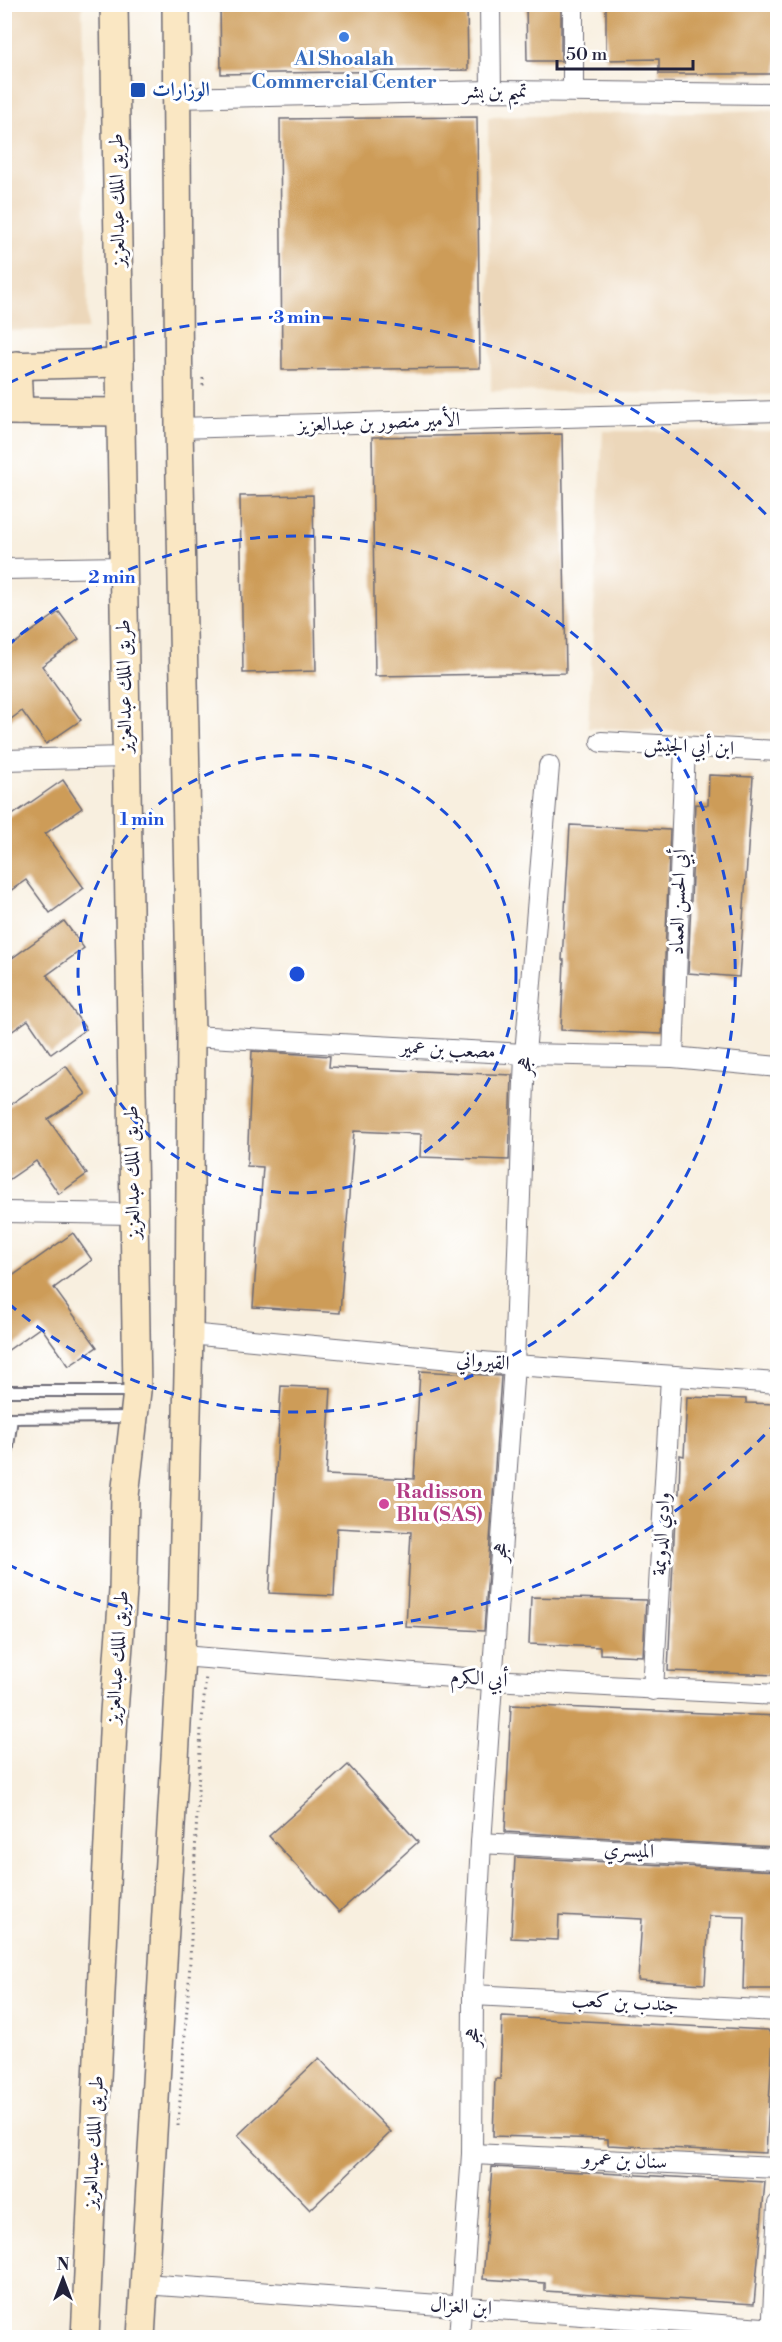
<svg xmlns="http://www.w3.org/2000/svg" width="782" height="2342" viewBox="0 0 782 2342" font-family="'Libre Bodoni',Amiri,serif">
<rect width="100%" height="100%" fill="#fff"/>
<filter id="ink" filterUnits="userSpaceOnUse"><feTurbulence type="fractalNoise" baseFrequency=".0167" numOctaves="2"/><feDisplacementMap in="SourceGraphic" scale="12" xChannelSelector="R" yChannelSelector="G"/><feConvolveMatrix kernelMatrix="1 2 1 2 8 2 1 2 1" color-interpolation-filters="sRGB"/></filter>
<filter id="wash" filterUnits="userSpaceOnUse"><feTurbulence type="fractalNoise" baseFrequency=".008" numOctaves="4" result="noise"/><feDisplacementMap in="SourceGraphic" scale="24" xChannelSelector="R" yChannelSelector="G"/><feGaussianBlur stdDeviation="1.35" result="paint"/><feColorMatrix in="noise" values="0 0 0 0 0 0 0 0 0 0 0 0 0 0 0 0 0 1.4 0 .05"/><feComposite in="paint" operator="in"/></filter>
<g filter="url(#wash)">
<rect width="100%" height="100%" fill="#f8efdf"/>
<g fill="#ecd7ba">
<polygon points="4,5 82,5 88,329 5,331"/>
<polygon points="777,110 777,395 491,391 488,117"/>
<polygon points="603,431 777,432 777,733 588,728"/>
</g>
<g id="blocks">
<g fill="#cd9c59">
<polygon points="220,4 467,4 468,70 221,74"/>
<polygon points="526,4 561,4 561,61 527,61"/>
<polygon points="606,4 777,4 777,74 659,74 659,59 606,60"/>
<polygon points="477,117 480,368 282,370 280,119"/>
<polygon points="562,434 566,673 375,676 372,437"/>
<polygon points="313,495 316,671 243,673 240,496"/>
<polygon points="59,612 79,639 42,666 81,720 46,744 22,711 4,724 4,651"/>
<polygon points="709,775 753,777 739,977 688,973 695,804 708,805"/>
<polygon points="63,780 82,808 45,834 84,888 50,913 26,880 4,895 4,821"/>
<polygon points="570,825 670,830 662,1034 561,1030 564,960 562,960"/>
<polygon points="64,921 84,948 47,975 86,1029 51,1054 28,1020 4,1037 4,964"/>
<polygon points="252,1051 330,1056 329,1067 512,1075 509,1160 420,1157 421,1134 354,1131 340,1313 253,1307 263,1167 247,1166"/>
<polygon points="66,1066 86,1094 48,1119 87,1174 59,1194 36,1161 4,1183 4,1109"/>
<polygon points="73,1233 92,1260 54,1288 97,1347 69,1366 41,1327 4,1353 4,1282"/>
<polygon points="420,1371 501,1376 484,1631 406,1627 411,1532 337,1528 334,1596 269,1593 281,1386 331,1388 326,1475 414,1479"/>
<polygon points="687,1397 746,1399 746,1403 777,1404 777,1675 668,1671 676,1494 679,1494 680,1455 684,1456"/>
<polygon points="531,1597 646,1600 643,1656 600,1654 600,1647 529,1644"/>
<polygon points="511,1705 777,1716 777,1847 505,1832"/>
<polygon points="348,1765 418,1842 339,1912 269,1836"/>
<polygon points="515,1857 777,1871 777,1985 771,1989 743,1989 745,1917 709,1916 705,1984 638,1980 642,1919 559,1915 558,1940 511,1938"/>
<polygon points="502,2017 768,2030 773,2038 766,2153 608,2145 608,2139 493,2136 495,2079 500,2079"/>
<polygon points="319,2058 391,2132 310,2210 238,2135"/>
<polygon points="492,2167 765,2182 754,2304 545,2291 545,2283 483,2279"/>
</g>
</g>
</g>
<g filter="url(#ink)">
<use href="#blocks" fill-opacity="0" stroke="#6d6a74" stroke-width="1.5"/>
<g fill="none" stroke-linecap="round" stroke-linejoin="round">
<g stroke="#6d6a74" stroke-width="14">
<g id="lane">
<polyline points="4,1391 136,1391"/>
<polyline points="4,1418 134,1417"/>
<polyline points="4,1475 12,1418"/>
</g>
</g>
<g stroke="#6d6a74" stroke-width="22">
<g id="street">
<polyline points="490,4 491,91"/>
<polyline points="573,91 573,4"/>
<polyline points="176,98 491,91 778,94"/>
<polyline points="179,428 778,411"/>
<polyline points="4,569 123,567"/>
<polyline points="601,742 778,751"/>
<polyline points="4,760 126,757"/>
<polyline points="191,1036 525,1054 673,1057 778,1067"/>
<polyline points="673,1057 685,747"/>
<polyline points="4,1212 134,1214"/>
<polyline points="189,1334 514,1365 778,1383"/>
<polyline points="181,1656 491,1680 778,1695"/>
<polyline points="653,1690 671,1377"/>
<polyline points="481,1843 778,1859"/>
<polyline points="473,1995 778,2011"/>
<polyline points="472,2154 778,2168"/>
<polyline points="144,2284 778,2329"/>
<polyline points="459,2338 472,2154 473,1995 481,1843 514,1365 525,1054 549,766"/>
<polyline points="772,2338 778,2204"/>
</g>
</g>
<g stroke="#6d6a74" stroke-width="30">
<g id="secondary">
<polyline points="17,365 19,411"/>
<polyline points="4,366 120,363"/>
<polyline points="4,411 120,412"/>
<polyline points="85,2338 114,1712 123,1591 125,1496 137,1391 114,4"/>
<polyline points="141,2338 181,1656 189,1334 191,1036 179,428 176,4"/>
</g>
</g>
<g stroke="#6d6a74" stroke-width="3" stroke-dasharray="1.5 4.5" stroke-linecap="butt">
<polyline points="203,378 203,386"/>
<polyline points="202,1722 206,1675"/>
<polyline points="178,2126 189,1981 201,1729"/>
</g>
<use href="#lane" stroke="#fff" stroke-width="10"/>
<use href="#street" stroke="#fff" stroke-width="20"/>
<use href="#secondary" stroke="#fae7c3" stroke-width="27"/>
</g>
</g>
<g fill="none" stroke="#1d4ed8" stroke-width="3" stroke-dasharray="10 8">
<circle cx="297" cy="974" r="219"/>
<path d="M7 646A438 438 0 1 1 7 1302"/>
<path d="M777 1422A657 657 0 0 1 9 1565M9 383A657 657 0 0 1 777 526"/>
</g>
<circle fill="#3f7fe0" stroke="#fff" stroke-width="2" cx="344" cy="37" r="6"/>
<rect fill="#1a4fb4" stroke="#fff" stroke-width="2" x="130" y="82" width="16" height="16" rx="3"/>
<circle fill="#d1479c" stroke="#fff" stroke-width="2" cx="384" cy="1504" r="6"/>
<g text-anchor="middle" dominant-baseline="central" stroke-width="6" stroke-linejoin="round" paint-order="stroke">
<g font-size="20" font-weight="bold" fill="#366cbe" stroke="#fff">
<text x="344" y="59">Al Shoalah<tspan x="344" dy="23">Commercial Center</tspan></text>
</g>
<g font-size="20" font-weight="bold" fill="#164399" stroke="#fff" text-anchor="start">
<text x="152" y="90">الوزارات</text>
</g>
<g font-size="20" fill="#22223b" stroke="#fff">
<text transform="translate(495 92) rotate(-1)">تميم بن بشر</text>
<text transform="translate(118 200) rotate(-91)">طريق الملك عبدالعزيز</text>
<text transform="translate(379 423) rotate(-2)">الأمير منصور بن عبدالعزيز</text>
<text transform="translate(125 686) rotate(-91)">طريق الملك عبدالعزيز</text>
<text transform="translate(689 747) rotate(3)">ابن أبي الجيش</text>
<text transform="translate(679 902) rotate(-88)">أبي الحسن العماد</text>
<text transform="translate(448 1050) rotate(3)">مصعب بن عمير</text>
<text transform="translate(525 1066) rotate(-88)">هجر</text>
<text transform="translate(133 1172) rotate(-91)">طريق الملك عبدالعزيز</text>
<text transform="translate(483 1362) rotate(5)">القيرواني</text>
<text transform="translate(662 1534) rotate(-87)">وادي الدويمة</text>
<text transform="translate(501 1552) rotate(-86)">هجر</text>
<text transform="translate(118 1657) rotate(-86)">طريق الملك عبدالعزيز</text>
<text transform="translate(479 1679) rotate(4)">أبي الكرم</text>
<text transform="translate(629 1851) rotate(3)">الميسري</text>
<text transform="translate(625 2003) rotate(3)">جندب بن كعب</text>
<text transform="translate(473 2037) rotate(-89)">هجر</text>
<text transform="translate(94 2142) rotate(-87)">طريق الملك عبدالعزيز</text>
<text transform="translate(625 2161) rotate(3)">سنان بن عمرو</text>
<text transform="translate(461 2307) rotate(4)">ابن الغزال</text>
</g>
<g font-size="20" font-weight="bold" fill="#b23c85" stroke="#fff" text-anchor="start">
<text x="396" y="1492">Radisson<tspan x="396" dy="23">Blu (SAS)</tspan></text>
</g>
</g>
<circle cx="297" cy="974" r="9" fill="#1d4ed8" stroke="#fff" stroke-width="3"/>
<g font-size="18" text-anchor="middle" font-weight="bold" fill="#1d4ed8" stroke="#fff" stroke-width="6" stroke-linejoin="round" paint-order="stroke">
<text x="297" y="323">3 min</text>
<text x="112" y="583">2 min</text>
<text x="142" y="825">1 min</text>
</g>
<rect width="782" height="2342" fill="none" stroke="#fff" stroke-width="24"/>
<g transform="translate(63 2279)" stroke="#ffffff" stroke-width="4.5" paint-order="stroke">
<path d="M0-4.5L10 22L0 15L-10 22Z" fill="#22223b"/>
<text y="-9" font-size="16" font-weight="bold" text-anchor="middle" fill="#22223b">N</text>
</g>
<path d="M557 60v9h136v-9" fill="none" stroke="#22223b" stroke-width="3"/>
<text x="566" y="60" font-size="18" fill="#22223b" stroke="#ffffff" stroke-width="4.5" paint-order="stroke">50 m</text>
</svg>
